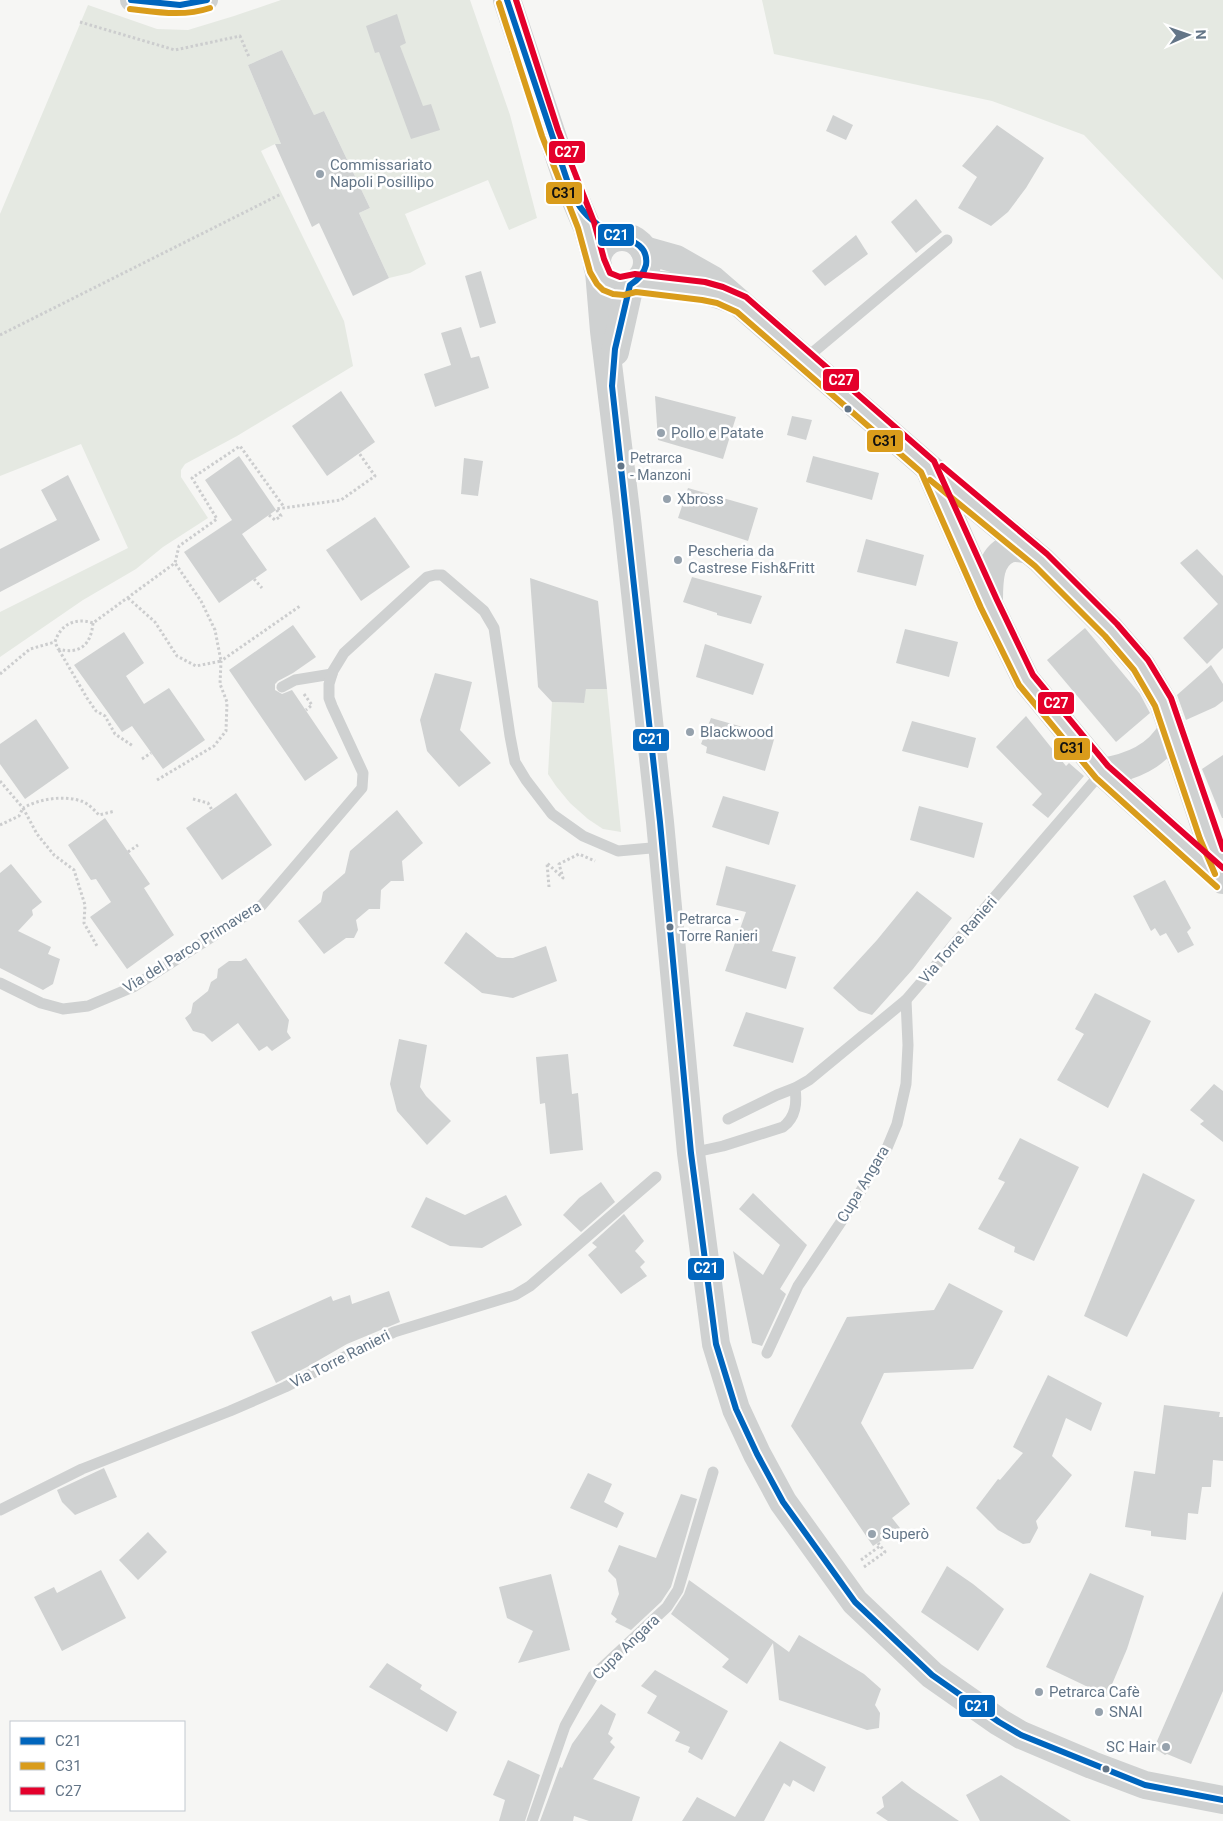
<svg xmlns="http://www.w3.org/2000/svg" width="1223" height="1821" viewBox="0 0 1223 1821" font-family="Roboto,sans-serif">
<rect width="100%" height="100%" fill="#f6f6f4"/>
<g fill="#e5e9e2">
<polygon points="281,0 470,0 510,115 537,218 509,230 488,180 405,214 426,264 410,273 389,278 359,213 370,208 324,111 314,115 282,50 248,65 281,144 275,144 261,151 344,321 353,366 237,436 185,464 181,470 181,477 208,518 163,547 136,569 83,600 0,657 0,612 128,548 81,444 0,476 0,214 88,5 157,29 188,30 234,16"/>
<polygon points="762,0 1223,0 1223,280 1084,135 992,101 774,54"/>
<polygon points="586,689 607,689 621,832 603,829 588,819 570,803 556,786 548,774 552,702 583,703"/>
</g>
<g fill="#d0d2d2">
<polygon points="397,14 406,43 400,46 423,106 431,104 440,130 411,139 379,52 375,53 366,26"/>
<polygon points="282,50 314,115 324,111 370,208 359,213 389,278 353,296 319,223 312,227 275,144 281,144 248,65"/>
<polygon points="833,115 853,125 846,140 826,131"/>
<polygon points="997,125 1044,158 1026,188 1008,212 991,226 958,208 977,177 962,166"/>
<polygon points="916,199 942,232 916,253 891,222"/>
<polygon points="856,235 868,254 825,286 812,271"/>
<polygon points="481,271 496,323 480,328 465,276"/>
<polygon points="461,327 471,358 479,356 489,388 435,407 424,374 451,365 441,333"/>
<polygon points="341,391 375,442 327,476 292,426"/>
<polygon points="655,396 736,417 723,459 658,440"/>
<polygon points="792,416 812,420 806,440 787,435"/>
<polygon points="239,456 276,510 242,534 267,570 219,603 184,552 232,520 205,480"/>
<polygon points="813,456 879,473 872,500 806,482"/>
<polygon points="464,458 483,461 478,496 461,494"/>
<polygon points="68,475 100,540 0,592 0,549 57,520 41,490"/>
<polygon points="688,488 758,508 748,541 678,518"/>
<polygon points="375,517 410,567 361,601 326,550"/>
<polygon points="866,539 924,555 916,586 857,572"/>
<polygon points="1197,549 1223,576 1223,648 1207,664 1183,638 1218,604 1180,563"/>
<polygon points="692,577 762,596 751,624 717,615 717,613 683,602"/>
<polygon points="530,578 598,601 607,689 586,689 584,703 552,702 538,687"/>
<polygon points="293,625 316,657 293,673 278,681 275,684 275,690 282,694 292,690 338,758 305,781 229,670"/>
<polygon points="1085,628 1140,694 1150,713 1116,742 1047,660"/>
<polygon points="905,629 958,642 949,677 896,663"/>
<polygon points="124,632 144,663 126,676 144,704 169,688 205,740 163,769 132,726 122,732 74,665"/>
<polygon points="705,644 764,664 753,695 696,677"/>
<polygon points="1211,665 1223,684 1223,701 1215,707 1186,720 1177,695"/>
<polygon points="435,673 472,682 460,730 491,763 459,787 427,751 420,720"/>
<polygon points="1026,716 1066,766 1069,763 1084,776 1048,818 1032,805 1042,794 996,747"/>
<polygon points="711,718 775,736 765,771 706,753 707,747 701,744"/>
<polygon points="36,719 69,768 25,799 0,764 0,744"/>
<polygon points="912,721 976,738 968,768 902,751"/>
<polygon points="1223,755 1223,818 1222,818 1202,769"/>
<polygon points="236,793 272,845 222,880 186,828"/>
<polygon points="723,796 779,812 769,845 712,827"/>
<polygon points="919,806 983,823 974,858 910,840"/>
<polygon points="397,810 423,843 402,861 404,881 391,881 381,890 380,909 369,909 356,920 358,930 354,938 346,938 324,954 298,921 321,902 323,892 345,873 350,851"/>
<polygon points="105,818 150,884 144,888 174,935 127,969 90,917 111,902 96,879 91,880 68,845"/>
<polygon points="11,864 42,902 32,910 33,915 18,931 51,947 48,954 60,959 53,984 43,990 0,968 0,873"/>
<polygon points="726,866 796,885 772,951 796,957 786,989 725,971 746,912 716,905"/>
<polygon points="1165,880 1191,928 1187,932 1194,945 1178,953 1166,933 1160,936 1155,928 1151,931 1133,896"/>
<polygon points="917,891 952,918 913,969 872,1015 859,1011 833,988 877,940"/>
<polygon points="466,932 497,957 502,958 513,958 546,946 557,981 513,998 482,993 444,963"/>
<polygon points="246,958 289,1020 287,1032 291,1038 272,1051 267,1046 259,1051 238,1023 212,1042 204,1034 193,1031 185,1018 191,1013 193,1003 208,991 211,982 217,978 218,969 229,961 241,961"/>
<polygon points="1095,993 1151,1021 1108,1108 1057,1080 1084,1034 1075,1029"/>
<polygon points="746,1012 804,1028 793,1063 733,1046"/>
<polygon points="399,1039 427,1045 420,1087 426,1096 451,1121 427,1145 397,1111 390,1084"/>
<polygon points="568,1054 572,1094 578,1093 583,1150 550,1154 545,1103 540,1104 536,1057"/>
<polygon points="1214,1084 1223,1091 1223,1142 1200,1124 1204,1121 1190,1110"/>
<polygon points="1020,1138 1079,1167 1034,1261 1014,1252 1015,1247 978,1229 1005,1182 998,1179"/>
<polygon points="1143,1173 1195,1200 1127,1337 1084,1316"/>
<polygon points="601,1182 615,1202 581,1232 563,1215 579,1198"/>
<polygon points="753,1193 807,1245 780,1289 786,1294 762,1346 752,1343 733,1251 763,1275 780,1245 739,1209"/>
<polygon points="506,1195 522,1225 482,1248 450,1246 411,1227 426,1197 465,1215"/>
<polygon points="624,1214 644,1241 635,1251 645,1262 640,1267 647,1276 621,1294 588,1255 597,1247 592,1243"/>
<polygon points="949,1283 1003,1311 973,1369 884,1373 861,1423 910,1504 892,1518 900,1528 873,1546 791,1426 847,1317 934,1310"/>
<polygon points="389,1291 400,1322 347,1344 307,1367 276,1383 251,1332 331,1296 333,1301 350,1295 352,1304"/>
<polygon points="1048,1375 1102,1403 1091,1431 1066,1418 1052,1456 1072,1475 1036,1521 1038,1528 1030,1543 1023,1544 998,1530 976,1508 998,1479 1000,1480 1023,1453 1013,1447"/>
<polygon points="1164,1405 1220,1412 1219,1417 1223,1417 1223,1461 1213,1460 1211,1487 1202,1487 1198,1514 1188,1513 1186,1540 1151,1536 1151,1531 1125,1527 1134,1471 1155,1474"/>
<polygon points="104,1468 117,1497 75,1515 62,1502 57,1490"/>
<polygon points="588,1473 612,1484 604,1502 624,1513 617,1528 570,1508"/>
<polygon points="681,1494 697,1499 671,1587 661,1602 631,1630 615,1622 617,1619 611,1614 619,1594 616,1579 608,1571 619,1545 656,1558"/>
<polygon points="148,1532 167,1552 138,1580 119,1560"/>
<polygon points="947,1566 973,1584 1004,1609 978,1651 921,1612"/>
<polygon points="101,1570 126,1618 62,1651 34,1597 54,1587 57,1593"/>
<polygon points="1090,1573 1144,1596 1127,1649 1107,1696 1046,1667"/>
<polygon points="551,1574 570,1650 518,1663 533,1631 507,1618 499,1587"/>
<polygon points="689,1580 789,1652 799,1635 864,1674 881,1689 875,1705 880,1713 879,1728 867,1730 779,1700 773,1643 747,1684 722,1667 729,1659 671,1614 684,1594"/>
<polygon points="1223,1591 1223,1691 1191,1764 1167,1754 1165,1755 1154,1748"/>
<polygon points="387,1663 422,1685 420,1689 457,1712 447,1732 369,1687"/>
<polygon points="655,1670 728,1711 702,1760 688,1752 690,1747 675,1741 680,1732 647,1713 657,1696 641,1686"/>
<polygon points="601,1704 616,1714 608,1734 613,1738 610,1742 615,1747 593,1779 640,1797 632,1821 589,1821 574,1816 573,1821 540,1821 560,1767 562,1768 572,1744"/>
<polygon points="780,1741 826,1767 814,1792 793,1780 790,1787 784,1783 764,1821 682,1821 697,1797 735,1817"/>
<polygon points="508,1760 540,1775 525,1821 499,1821 505,1800 493,1795"/>
<polygon points="1001,1775 1071,1821 980,1821 966,1795"/>
<polygon points="902,1781 912,1789 959,1821 888,1821 876,1813 884,1807 882,1797"/>
</g>
<g fill="none" stroke-linecap="round" stroke-linejoin="round">
<g stroke="#cccdce" stroke-width="3" stroke-dasharray="2.5 2.5" stroke-linecap="butt">
<polyline points="80,22 175,50 240,36 249,57"/>
<polyline points="0,335 281,194"/>
<polyline points="269,515 275,520 281,516 276,509 341,500 375,476 359,453"/>
<polyline points="254,579 262,588"/>
<polyline points="128,598 155,622 177,656 196,666 221,661 215,630 201,601 175,563"/>
<path d="M93,623C91,644 81,655 58,649L55,642C60,625 75,617 93,623L175,563L179,546L217,519L192,478L240,446L284,507"/>
<polyline points="59,650 87,698 96,711 105,716 115,734 133,746"/>
<polyline points="0,674 30,649 55,642"/>
<polyline points="304,694 312,705 306,710"/>
<polyline points="142,759 151,753"/>
<polyline points="157,780 214,746 226,731 227,702 220,684 221,661 300,606"/>
<path d="M0,781L23,808C39,799 63,795 81,801C88,803 94,810 99,815L115,811"/>
<polyline points="193,799 208,803 212,810"/>
<polyline points="23,808 37,834 54,855 74,870 85,905 84,923 97,946"/>
<polyline points="0,825 19,816 23,808"/>
<polyline points="128,852 138,845"/>
<polyline points="549,887 547,863 563,878 559,864 579,854 595,861"/>
<polyline points="861,1560 880,1546"/>
<polyline points="864,1567 885,1552 878,1543"/>
</g>
<g stroke="#cfd1d1" stroke-width="11">
<polyline points="805,359 947,240"/>
<polyline points="282,687 295,680 332,674"/>
<polyline points="0,983 41,1003 63,1009 88,1006 133,987 262,905 362,788 363,773 332,706 329,698 329,684 333,671 344,653 427,577 435,575 442,575 484,611 494,628 510,736 515,762 526,780 552,814 583,836 618,851 662,847"/>
<polyline points="728,1119 777,1095 795,1088 809,1080 906,1000 1102,772"/>
<path d="M691,1153L723,1146L783,1127C796,1117 797,1103 795,1088"/>
<polyline points="767,1353 798,1286 851,1207 887,1148 897,1124 906,1084 908,1045 906,1000"/>
<polyline points="0,1510 82,1469 230,1411 285,1387 394,1332 515,1295 530,1286 656,1177"/>
<polyline points="532,1821 565,1726 581,1697 593,1676 667,1607 678,1590 713,1472"/>
</g>
<path stroke="#cfd1d1" stroke-width="22" d="M131,0C153,3 186,9 207,0"/>
<g stroke="#cfd1d1" stroke-width="28">
<polyline points="507,0 566,177 587,227 598,266"/>
<circle cx="622" cy="262" r="25"/>
<polyline points="644,250 676,259 713,280 928,467 1041,560 1111,630 1141,665 1163,702 1208,836 1223,871"/>
<polyline points="599,271 604,331 627,519 660,822 691,1153 716,1344 736,1409 757,1454 783,1502 855,1602 932,1675 999,1722 1021,1735 1092,1765 1145,1785 1223,1800"/>
<path d="M635,283C666,286 701,286 730,299"/>
<polyline points="615,352 630,285"/>
<polyline points="931,473 989,604 1026,680 1102,772 1223,880"/>
<path d="M989,603C989,584 988,557 1009,549C1015,547 1024,549 1029,550"/>
<path d="M1102,772C1131,767 1157,757 1172,730"/>
</g>
<g stroke="#fff" stroke-width="10">
<g id="bus-1">
<polyline points="131,0 180,5 207,0"/>
<path d="M507,0L566,177C571,193 578,208 591,219C598,225 605,231 613,234C628,240 649,243 646,265C644,274 638,280 630,285L615,349L612,386L660,822L691,1153L716,1344L736,1409L757,1454L783,1502L855,1602L932,1675L999,1722L1021,1735L1145,1785L1223,1800"/>
</g>
</g>
<g stroke="#fff" stroke-width="10">
<g id="bus-2">
<polyline points="499,3 542,136 578,228 590,272 597,284 603,290 613,294 624,295 636,292 702,300 717,303 737,312 921,472 981,608 1019,685 1096,778 1217,887"/>
<path d="M130,9C157,12 183,17 210,8"/>
<polyline points="930,480 1035,566 1105,636 1134,670 1155,706 1200,839 1215,874"/>
</g>
</g>
<g stroke="#fff" stroke-width="10">
<g id="bus-3">
<polyline points="516,0 558,130 594,222 604,259 610,273 620,277 635,274 705,282 723,287 746,297 934,461 997,600 1033,675 1108,766 1223,868"/>
<polyline points="942,466 1047,554 1117,624 1148,660 1171,698 1223,849"/>
</g>
</g>
<use href="#bus-1" stroke="#0065bd" stroke-width="6"/>
<use href="#bus-2" stroke="#d99c1b" stroke-width="6"/>
<use href="#bus-3" stroke="#e4002b" stroke-width="6"/>
</g>
<g fill="#96a2ad" stroke="#fff" stroke-width="2">
<circle cx="320" cy="174" r="5"/>
<circle cx="661" cy="433" r="5"/>
<circle cx="667" cy="499" r="5"/>
<circle cx="678" cy="560" r="5"/>
<circle cx="690" cy="732" r="5"/>
<circle cx="872" cy="1534" r="5"/>
<circle cx="1039" cy="1692" r="5"/>
<circle cx="1099" cy="1712" r="5"/>
<circle cx="1166" cy="1747" r="5"/>
</g>
<g fill="#637587" stroke="#fff" stroke-width="2">
<circle cx="848" cy="409" r="4.5"/>
<circle cx="621" cy="466" r="4.5"/>
<circle cx="670" cy="927" r="4.5"/>
<circle cx="1106" cy="1769" r="4.5"/>
</g>
<g text-anchor="middle" dominant-baseline="central" stroke-width="5" stroke-linejoin="round" paint-order="stroke">
<g font-size="14" fill="#637587" stroke="#fff" text-anchor="start">
<text x="630" y="458">Petrarca<tspan x="630" dy="17">- Manzoni</tspan></text>
<text x="679" y="919">Petrarca -<tspan x="679" dy="17">Torre Ranieri</tspan></text>
</g>
<g font-size="15" fill="#637587" stroke="#fff" text-anchor="start">
<text x="330" y="165">Commissariato<tspan x="330" dy="17">Napoli Posillipo</tspan></text>
<text x="671" y="433">Pollo e Patate</text>
<text x="677" y="499">Xbross</text>
<text x="688" y="551">Pescheria da<tspan x="688" dy="17">Castrese Fish&amp;Fritt</tspan></text>
<text x="700" y="732">Blackwood</text>
<text x="882" y="1534">Superò</text>
<text x="1049" y="1692">Petrarca Cafè</text>
<text x="1109" y="1712">SNAI</text>
<text x="1156" y="1747" text-anchor="end">SC Hair</text>
</g>
<g font-size="15" fill="#637587" stroke="#fff">
<text transform="translate(958 940) rotate(-49)">Via Torre Ranieri</text>
<text transform="translate(192 947) rotate(-32)">Via del Parco Primavera</text>
<text transform="translate(863 1184) rotate(-59)">Cupa Angara</text>
<text transform="translate(340 1359) rotate(-27)">Via Torre Ranieri</text>
<text transform="translate(626 1647) rotate(-44)">Cupa Angara</text>
</g>
</g>
<g stroke="#fff" stroke-width="2">
<rect x="548" y="140" width="38" height="24" rx="5" fill="#e4002b"/>
<rect x="545" y="181" width="38" height="24" rx="5" fill="#d99c1b"/>
<rect x="597" y="223" width="38" height="24" rx="5" fill="#0065bd"/>
<rect x="822" y="368" width="38" height="24" rx="5" fill="#e4002b"/>
<rect x="866" y="429" width="38" height="24" rx="5" fill="#d99c1b"/>
<rect x="1037" y="691" width="38" height="24" rx="5" fill="#e4002b"/>
<rect x="632" y="728" width="38" height="24" rx="5" fill="#0065bd"/>
<rect x="1053" y="737" width="38" height="24" rx="5" fill="#d99c1b"/>
<rect x="687" y="1257" width="38" height="24" rx="5" fill="#0065bd"/>
<rect x="958" y="1694" width="38" height="24" rx="5" fill="#0065bd"/>
</g>
<g font-size="14" text-anchor="middle" font-weight="bold" fill="#fff">
<text x="567" y="157">C27</text>
<text x="616" y="240">C21</text>
<text x="841" y="385">C27</text>
<text x="1056" y="708">C27</text>
<text x="651" y="744">C21</text>
<text x="706" y="1273">C21</text>
<text x="977" y="1711">C21</text>
</g>
<g font-size="14" text-anchor="middle" font-weight="bold" fill="#111">
<text x="564" y="198">C31</text>
<text x="885" y="446">C31</text>
<text x="1072" y="753">C31</text>
</g>
<rect x="10" y="1721" width="175" height="90" fill="#ffffff" stroke="#c1c8cf"/>
<rect x="20" y="1737" width="25" height="8" fill="#0065bd" stroke="#c1c8cf"/>
<text x="55" y="1746" font-size="15" fill="#637587">C21</text>
<rect x="20" y="1762" width="25" height="8" fill="#d99c1b" stroke="#c1c8cf"/>
<text x="55" y="1771" font-size="15" fill="#637587">C31</text>
<rect x="20" y="1787" width="25" height="8" fill="#e4002b" stroke="#c1c8cf"/>
<text x="55" y="1796" font-size="15" fill="#637587">C27</text>
<g transform="translate(1188 35) rotate(88)" stroke="#ffffff" stroke-width="4" paint-order="stroke">
<path d="M0-4L9 19L0 12L-9 19Z" fill="#637587"/>
<text y="-8" font-size="14" font-weight="bold" text-anchor="middle" fill="#637587">N</text>
</g>
</svg>
